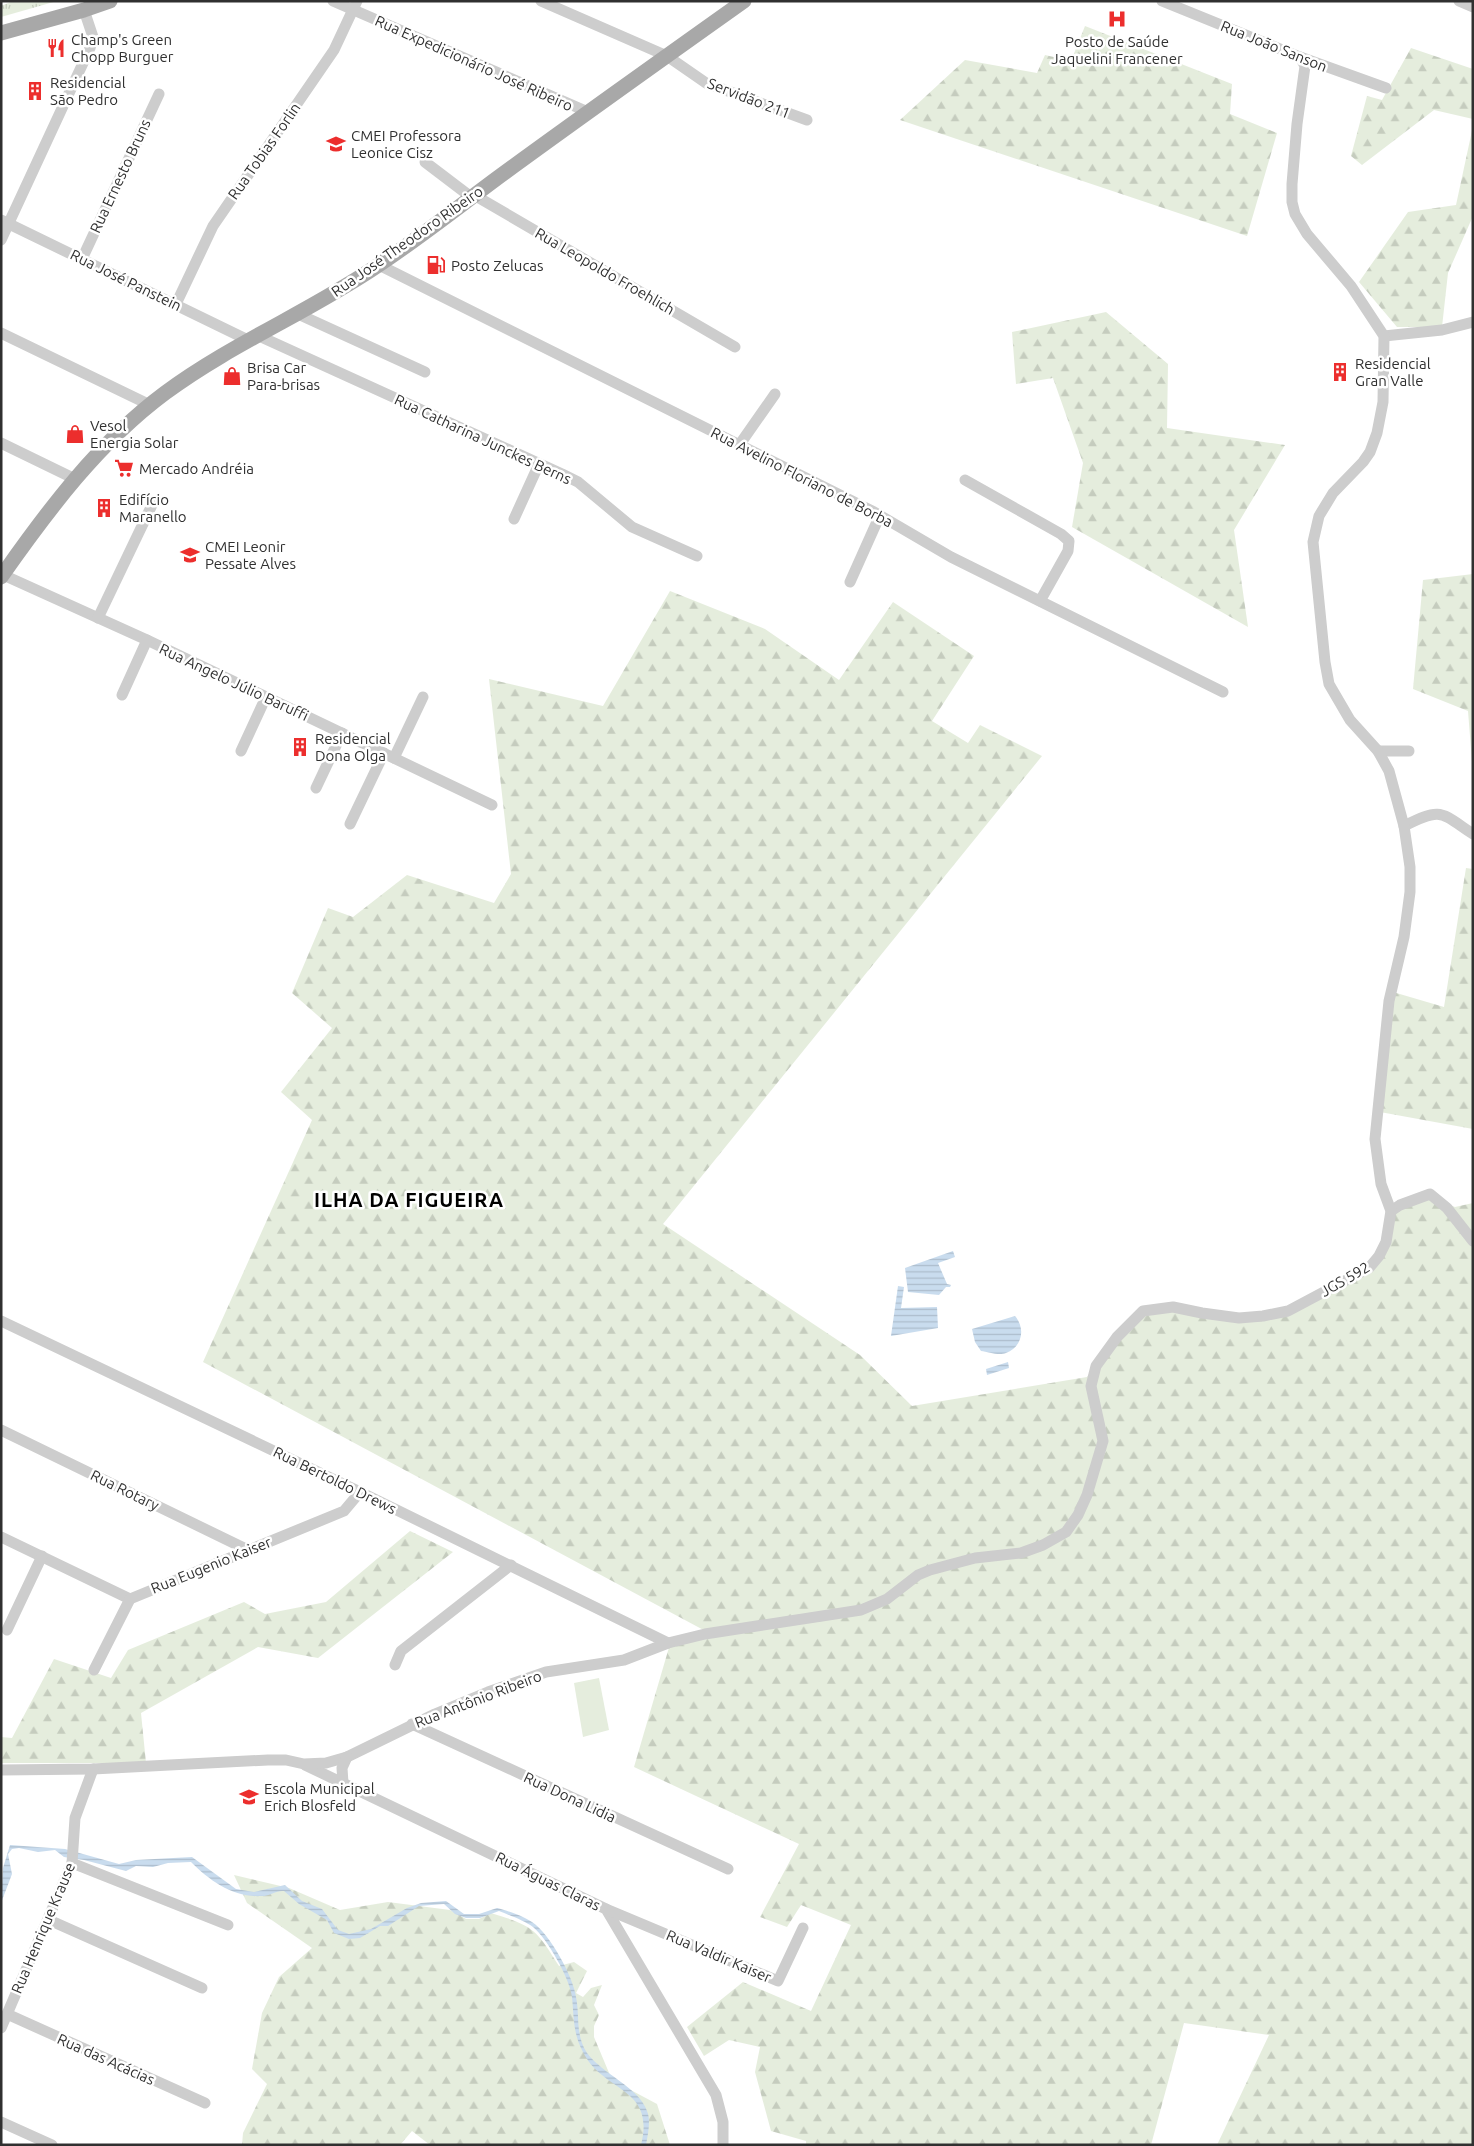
<svg xmlns="http://www.w3.org/2000/svg" width="1474" height="2146" viewBox="0 0 1474 2146" font-family="Ubuntu,sans-serif">
<defs>
<pattern id="grass-tufts" width="24" height="20" patternUnits="userSpaceOnUse" patternTransform="scale(1.25)"><rect width="24" height="20" fill="#e5eddd"/><path d="M3 7l-1-3M5 7V3M7 7l1-3M15 17l-1-3M17 17v-4M19 17l1-3" fill="none" stroke="#c5ccbe"/></pattern>
<pattern id="forest-firs" width="22" height="20" patternUnits="userSpaceOnUse" patternTransform="scale(1.25)"><rect width="22" height="20" fill="#e5eddd"/><path d="M5 1l3.5 6h-7zM16 11l3.5 6h-7z" fill="#c5ccbe"/></pattern>
<pattern id="water-rules" width="6" height="5" patternUnits="userSpaceOnUse" patternTransform="scale(1.25)"><rect width="6" height="5" fill="#c9dcee"/><path d="M0 2.5h6" fill="none" stroke="#adbdcc"/></pattern>
</defs>
<rect width="100%" height="100%" fill="#fff"/>
<polygon fill="url(#grass-tufts)" points="13,1 57,1 1,17 1,6"/>
<g fill="url(#forest-firs)">
<polygon points="1085,26 1232,84 1230,114 1277,133 1247,236 900,120 965,60 1037,73 1045,55 1071,61"/>
<polygon points="1411,48 1473,69 1473,119 1434,110 1362,165 1351,156 1367,96 1382,100"/>
<polygon points="1473,126 1473,216 1448,273 1442,327 1397,327 1359,282 1408,212 1456,205"/>
<polygon points="1106,312 1168,364 1167,428 1285,445 1234,530 1248,627 1072,527 1083,463 1053,378 1016,384 1012,332"/>
<polygon points="1473,574 1473,774 1468,711 1413,689 1423,580"/>
<polygon points="670,591 765,629 839,680 893,602 974,656 932,721 968,743 980,725 1042,756 663,1224 860,1355 912,1406 1087,1377 1106,1348 1147,1309 1286,1315 1371,1270 1393,1207 1428,1196 1455,1207 1473,1203 1473,2145 1217,2145 1269,2035 1184,2023 1151,2145 806,2145 806,2141 771,2131 755,2072 760,2047 729,2040 704,2056 687,2027 743,1982 811,2011 851,1925 801,1905 787,1927 760,1917 799,1844 634,1767 670,1644 711,1634 203,1362 312,1120 281,1092 332,1028 292,993 328,908 353,917 407,875 494,903 511,874 489,679 603,706"/>
<polygon points="1466,868 1473,869 1473,1129 1380,1112 1393,992 1444,1007"/>
<polygon points="410,1531 453,1552 318,1658 258,1647 141,1713 146,1763 1,1763 1,1737 12,1738 54,1659 111,1678 128,1650 244,1602 265,1614 326,1602"/>
<path d="M234,1875L289,1888L340,1910L388,1902L450,1910L466,1919H479L491,1913C534,1926 536,1929 559,1966L574,1962L587,1971L576,1993L583,1997L591,1988L602,1985L594,2005L599,2015L594,2026V2037L612,2080L657,2104L670,2145H430L412,2131L400,2145H242L243,2133L267,2084L252,2069L262,2013L279,1977L312,1948L247,1903Z"/>
</g>
<polygon fill="#e5eddd" points="599,1678 609,1730 583,1737 574,1683"/>
<g fill="url(#water-rules)">
<polygon points="953,1251 955,1257 938,1263 947,1284 951,1285 950,1287 946,1287 939,1295 908,1292 905,1268"/>
<polygon points="898,1286 904,1287 901,1308 937,1307 938,1328 891,1336"/>
<path d="M1015,1316C1026,1329 1022,1347 1006,1353C999,1356 988,1352 981,1351L975,1342L972,1329Z"/>
<polygon points="1008,1362 1009,1368 987,1375 986,1369"/>
<path d="M10,1845L65,1849L119,1864L136,1860L192,1857L236,1889L254,1892L285,1885L302,1901L322,1909L338,1930L349,1934L371,1929L407,1908L421,1903L446,1901L464,1914H479L497,1908C508,1911 523,1916 532,1922C550,1934 573,1976 576,1997C580,2016 575,2035 587,2053C602,2074 639,2087 647,2111C651,2120 648,2134 646,2145H641C656,2086 603,2093 583,2052C573,2034 574,2017 572,1997C570,1979 547,1938 533,1927C525,1921 509,1915 499,1911L480,1918H466L455,1914L444,1904L419,1906L388,1926H380L360,1938L349,1939L334,1933L327,1920L299,1904L284,1891C277,1890 270,1896 262,1896C234,1898 210,1881 191,1862L168,1863L153,1867L136,1866L126,1871L84,1860L64,1857L55,1850L38,1852L19,1848L12,1849L8,1854L12,1874L1,1903L3,1868Z"/>
</g>
<g fill="none" stroke-linecap="round" stroke-linejoin="round">
<g stroke="#cdcdcd" stroke-width="11">
<polyline points="333,1 588,112"/>
<polyline points="541,1 667,56 706,83 807,120"/>
<polyline points="1162,1 1300,57 1386,88"/>
<polyline points="1459,1 1473,7"/>
<polyline points="425,162 471,197"/>
<polyline points="474,195 735,347"/>
<polyline points="1,220 250,341"/>
<polyline points="1,240 90,48 93,37 84,10"/>
<polyline points="82,259 159,94"/>
<polyline points="379,265 874,512 951,557 1223,692"/>
<polyline points="176,304 213,226 334,50 357,1"/>
<polyline points="298,314 425,372"/>
<polyline points="1,333 150,405"/>
<polyline points="259,336 562,474 578,482 632,527 697,556"/>
<polyline points="1384,336 1442,330 1473,322"/>
<polyline points="1,443 75,479"/>
<polyline points="740,444 775,394"/>
<polyline points="965,480 1061,534 1069,541 1068,551 1040,601"/>
<polyline points="514,519 539,464"/>
<polyline points="1,574 147,640 492,805"/>
<polyline points="850,582 880,515"/>
<polyline points="98,618 152,505"/>
<polyline points="122,695 147,640"/>
<polyline points="241,751 266,697"/>
<polyline points="1378,751 1409,751"/>
<polyline points="394,758 423,697"/>
<polyline points="316,788 342,733"/>
<polyline points="350,824 384,753"/>
<path d="M1404,826C1442,807 1440,812 1473,834"/>
<polyline points="1391,1211 1400,1205 1430,1194 1447,1208 1473,1241"/>
<polyline points="1,1321 360,1492 668,1643"/>
<polyline points="1,1430 248,1550"/>
<polyline points="1,1537 130,1599"/>
<polyline points="7,1630 42,1556"/>
<polyline points="395,1665 401,1651 511,1565"/>
<polyline points="94,1670 130,1599 344,1511 360,1492"/>
<polyline points="412,1724 728,1869"/>
<polyline points="305,1765 606,1909 716,2095 723,2122 723,2145"/>
<polyline points="1,1770 93,1769 268,1760 286,1760 304,1764 326,1763 347,1757 435,1714 488,1692 546,1672 624,1660 668,1643 705,1634 861,1610 887,1599 918,1575 930,1570 975,1558 1021,1553 1043,1545 1066,1532 1078,1515 1087,1495 1103,1441 1091,1386 1096,1366 1117,1337 1143,1311 1173,1307 1202,1313 1239,1318 1263,1316 1288,1311 1369,1268 1379,1256 1386,1242 1391,1211 1381,1184 1375,1139 1389,1001 1404,937 1410,892 1410,867 1404,826 1389,771 1378,751 1350,720 1329,684 1325,662 1313,542 1319,516 1333,493 1363,462 1370,452 1377,433 1383,402 1384,336 1351,286 1307,234 1295,214 1292,202 1292,184 1297,124 1305,66 1300,57"/>
<polyline points="343,1783 342,1768 347,1757"/>
<polyline points="72,1863 228,1925"/>
<polyline points="606,1909 778,1981 803,1928"/>
<polyline points="49,1920 202,1988"/>
<polyline points="7,2014 205,2103"/>
<polyline points="1,2028 72,1863 75,1818 93,1769"/>
<polyline points="1,2122 52,2145"/>
</g>
<g stroke="#a8a8a8" stroke-width="15">
<polyline points="1,33 84,10 110,1"/>
<path d="M1,577C48,510 99,442 165,393C231,344 309,312 377,266C418,239 457,208 496,179C578,119 661,60 744,1"/>
</g>
</g>
<defs>
<g id="hospital-bare" transform="scale(1.5)"><path d="M-5-5h3v3.5h4V-5h3V5h-3V1.5h-4V5h-3Z" fill="#ec2e2d" stroke="#fff" stroke-width="2.5" paint-order="stroke"/></g>
<g id="restaurant-bare" transform="scale(1.5)"><path d="M-5-6h1v4h1v-4h1v4h1v-4h1v5L-1.5 .5V6h-2V.5L-5-1ZM5-6V6H3V1.5H1.5Q1.5-4 5-6Z" fill="#ec2e2d" stroke="#fff" stroke-width="2.5" paint-order="stroke"/></g>
<g id="building-bare" transform="scale(1.5)"><path d="M-4-6H4V6H1V3H-1V6H-4ZM-2.5-4.3h1.7v1.8h-1.7ZM.8-4.3h1.7v1.8H.8ZM-2.5-1h1.7V.8h-1.7ZM.8-1h1.7V.8H.8Z" fill="#ec2e2d" stroke="#fff" stroke-width="2.5" paint-order="stroke"/></g>
<g id="school-bare" transform="scale(1.5)"><path d="M0-5L7-2L0 1L-7-2ZM-4 1L0 2.5L4 1V4Q0 6-4 4Z" fill="#ec2e2d" stroke="#fff" stroke-width="2.5" paint-order="stroke"/></g>
<g id="fuel-bare" transform="scale(1.5)"><path d="M-5.5-6h7V0h2V4h1.3V-2.5L3-4.5l.8-.8L6-3V5H2.5V1h-1V6h-7ZM-4.2-4.7v3.2H.2V-4.7Z" fill="#ec2e2d" stroke="#fff" stroke-width="2.5" paint-order="stroke"/></g>
<g id="shop-bare" transform="scale(1.5)"><path d="M-5-2.5h2.3a2.7 3.5 0 0 1 5.4 0H5L5.5 6h-11ZM-1.5-2.5h3a1.5 2.3 0 0 0-3 0Z" fill="#ec2e2d" stroke="#fff" stroke-width="2.5" paint-order="stroke"/></g>
<g id="supermarket-bare" transform="scale(1.5)"><path d="M-6-5.5h2.5l.6 2H6L4.5 2H-2.5L-4.4-4H-6ZM-1.5 3.2a1.3 1.3 0 1 0 .1 0ZM3 3.2a1.3 1.3 0 1 0 .1 0Z" fill="#ec2e2d" stroke="#fff" stroke-width="2.5" paint-order="stroke"/></g>
</defs>
<g fill-rule="evenodd">
<use href="#hospital-bare" x="1117" y="19"/>
<use href="#restaurant-bare" x="56" y="48"/>
<use href="#building-bare" x="35" y="91"/>
<use href="#school-bare" x="336" y="144"/>
<use href="#fuel-bare" x="436" y="265"/>
<use href="#building-bare" x="1340" y="372"/>
<use href="#shop-bare" x="232" y="376"/>
<use href="#shop-bare" x="75" y="434"/>
<use href="#supermarket-bare" x="124" y="468"/>
<use href="#building-bare" x="104" y="508"/>
<use href="#school-bare" x="190" y="555"/>
<use href="#building-bare" x="300" y="747"/>
<use href="#school-bare" x="249" y="1797"/>
</g>
<g text-anchor="middle" dominant-baseline="central" stroke-width="5" stroke-linejoin="round" paint-order="stroke">
<g font-size="15" fill="#303030" stroke="#fff" text-anchor="start">
<text x="71" y="39">Champ's Green<tspan x="71" dy="17">Chopp Burguer</tspan></text>
<text x="1117" y="41" text-anchor="middle">Posto de Saúde<tspan x="1117" dy="17">Jaquelini Francener</tspan></text>
<text x="50" y="82">Residencial<tspan x="50" dy="17">São Pedro</tspan></text>
<text x="351" y="135">CMEI Professora<tspan x="351" dy="17">Leonice Cisz</tspan></text>
<text x="451" y="265">Posto Zelucas</text>
<text x="1355" y="363">Residencial<tspan x="1355" dy="17">Gran Valle</tspan></text>
<text x="247" y="367">Brisa Car<tspan x="247" dy="17">Para-brisas</tspan></text>
<text x="90" y="425">Vesol<tspan x="90" dy="17">Energia Solar</tspan></text>
<text x="139" y="468">Mercado Andréia</text>
<text x="119" y="499">Edifício<tspan x="119" dy="17">Maranello</tspan></text>
<text x="205" y="546">CMEI Leonir<tspan x="205" dy="17">Pessate Alves</tspan></text>
<text x="315" y="738">Residencial<tspan x="315" dy="17">Dona Olga</tspan></text>
<text x="264" y="1788">Escola Municipal<tspan x="264" dy="17">Erich Blosfeld</tspan></text>
</g>
<g font-size="15" fill="#303030" stroke="#fff">
<text transform="translate(1274 46) rotate(22)">Rua João Sanson</text>
<text transform="translate(474 63) rotate(24)">Rua Expedicionário José Ribeiro</text>
<text transform="translate(749 98) rotate(21)">Servidão 211</text>
<text transform="translate(264 151) rotate(-55)">Rua Tobias Forlin</text>
<text transform="translate(120 176) rotate(-65)">Rua Ernesto Bruns</text>
<text transform="translate(407 241) rotate(-35)">Rua José Theodoro Ribeiro</text>
<text transform="translate(605 271) rotate(30)">Rua Leopoldo Froehlich</text>
<text transform="translate(126 280) rotate(26)">Rua José Panstein</text>
<text transform="translate(483 439) rotate(25)">Rua Catharina Junckes Berns</text>
<text transform="translate(802 477) rotate(27)">Rua Avelino Floriano de Borba</text>
<text transform="translate(234 682) rotate(25)">Rua Angelo Júlio Baruffi</text>
<text transform="translate(1345 1279) rotate(-30)">JGS 592</text>
<text transform="translate(335 1480) rotate(26)">Rua Bertoldo Drews</text>
<text transform="translate(125 1490) rotate(26)">Rua Rotary</text>
<text transform="translate(211 1565) rotate(-22)">Rua Eugenio Kaiser</text>
<text transform="translate(478 1699) rotate(-21)">Rua Antônio Ribeiro</text>
<text transform="translate(570 1797) rotate(25)">Rua Dona Lidia</text>
<text transform="translate(548 1881) rotate(26)">Rua Águas Claras</text>
<text transform="translate(43 1928) rotate(-67)">Rua Henrique Krause</text>
<text transform="translate(719 1956) rotate(23)">Rua Valdir Kaiser</text>
<text transform="translate(106 2059) rotate(24)">Rua das Acácias</text>
</g>
<g font-size="20" font-weight="bold" letter-spacing="1" fill="#000" stroke="#fff">
<text x="409" y="1199">ILHA DA FIGUEIRA</text>
</g>
</g>
<rect width="1474" height="2146" fill="none" stroke="#303030" stroke-width="5"/>
</svg>
